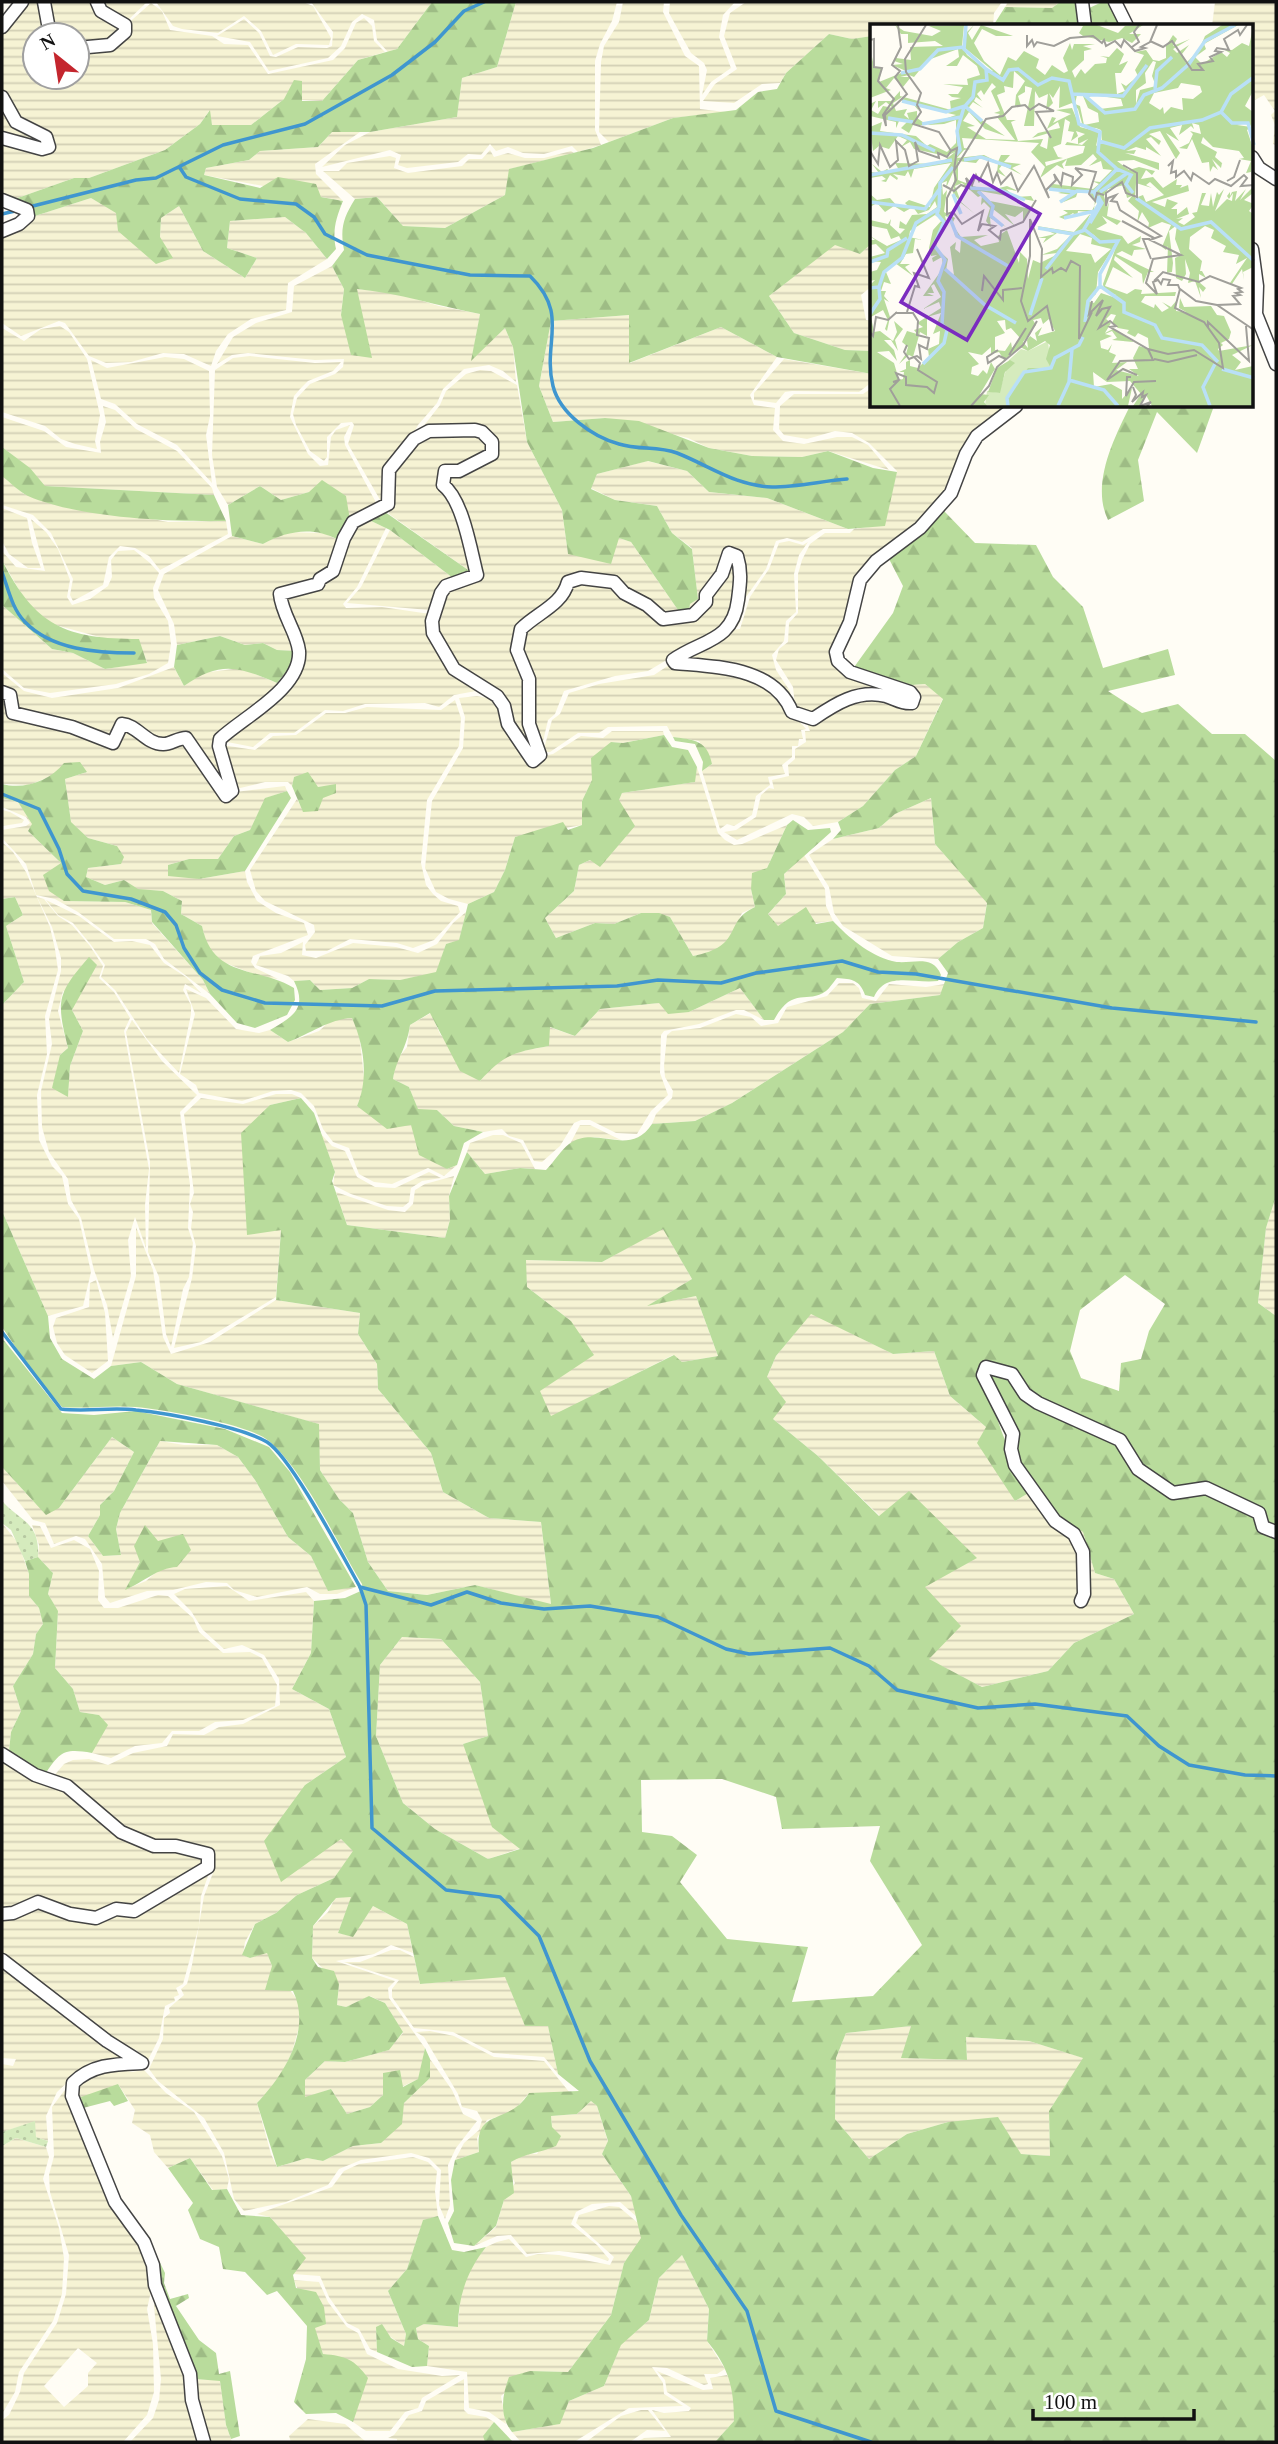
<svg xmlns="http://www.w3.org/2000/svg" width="1278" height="2444" viewBox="0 0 1278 2444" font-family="Georgia,serif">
<defs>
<pattern id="farmland-rules" width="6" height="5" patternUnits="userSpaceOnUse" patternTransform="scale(1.75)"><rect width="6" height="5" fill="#f6f3d4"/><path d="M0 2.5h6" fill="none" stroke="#d2cfb5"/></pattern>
<pattern id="grass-dots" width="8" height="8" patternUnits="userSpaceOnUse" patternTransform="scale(1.75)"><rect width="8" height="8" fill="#d5ebbd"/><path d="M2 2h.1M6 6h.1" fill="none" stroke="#b6c8a1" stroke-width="1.8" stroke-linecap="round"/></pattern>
<pattern id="forest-firs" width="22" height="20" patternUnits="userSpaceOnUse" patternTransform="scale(1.75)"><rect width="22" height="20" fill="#b9dc9c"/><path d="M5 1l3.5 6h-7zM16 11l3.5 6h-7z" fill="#9ebc85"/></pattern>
</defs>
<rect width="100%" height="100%" fill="#fffdf5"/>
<g fill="url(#farmland-rules)" fill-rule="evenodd">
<polygon points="25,2 39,2 48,35 35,35 35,77 77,77 77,50 98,50 151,3 162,11 170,30 212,36 224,44 248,45 268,74 333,60 345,48 356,23 364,18 372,26 374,41 385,52 358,60 322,101 284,99 251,125 212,125 209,111 200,124 165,150 89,178 74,178 12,200 2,196 2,140 54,148 50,134 21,121 2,92 2,30"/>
<polygon points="45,2 94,2 119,28 114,37 106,42 77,46 77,35 54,35"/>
<polygon points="99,2 147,2 125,23"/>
<polygon points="156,2 303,2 313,6 331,38 329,45 296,44 273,55 261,31 244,16 218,33 182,29 173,26"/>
<polygon points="311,2 432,2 397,49 388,52 377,40 374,20 362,14 352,22 341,46 328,58 269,71 250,42 217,36 244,19 259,33 270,56 276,57 298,47 327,48 332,46 333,32"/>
<polygon points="516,2 617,2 612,21 600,44 595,61 595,130 601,145 578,152 572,146 544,154 523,153 508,147 496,151 490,144 481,155 468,154 458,162 407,168 398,165 401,155 390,150 322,167 345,145 370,132 457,117 462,78 497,67"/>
<polygon points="623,2 664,2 663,12 685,56 699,66 700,109 725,112 673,118 609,142 599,132 601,62 604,46 619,22"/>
<polygon points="670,2 735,2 723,15 719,37 731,68 711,82 702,95 707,70 704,63 691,53 669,13"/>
<polygon points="746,2 1002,2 994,13 993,26 872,26 872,36 852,39 829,34 786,73 780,83 762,84 734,103 703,101 715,84 737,69 724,36 730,13"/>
<polygon points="1008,2 1060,2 1052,8 1005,7"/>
<polygon points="1215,2 1276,2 1276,145 1273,144 1275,125 1271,115 1275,111 1264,95 1255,100 1252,96 1252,26 1212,26"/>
<polygon points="2,103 45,142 41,146 2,136"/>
<polygon points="332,132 360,132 315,164 316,174 343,201 204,175 206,168 249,160 260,151 318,147"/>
<polygon points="490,150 494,157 508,153 525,158 544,158 571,151 574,153 510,169 505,195 445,228 403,226 377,197 355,199 323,171 339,171 347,163 390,156 396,158 394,168 408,173 462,166 469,159 482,159"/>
<polygon points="91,198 160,237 161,218 179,206 203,251 245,278 257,258 227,248 230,221 285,217 306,233 327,259 288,283 286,310 251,319 228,334 216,351 211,366 184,354 163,353 131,362 106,363 89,356 65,323 59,321 21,336 2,323 2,233 23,226 35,216"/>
<polygon points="872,243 872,286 861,295 866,320 872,321 872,351 845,350 794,333 769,296 835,244 860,254"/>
<polygon points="332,266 344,289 341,315 362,318 356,289 396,293 439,306 480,314 472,359 505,328 513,347 516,382 503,371 489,365 464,369 443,389 437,403 418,425 404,450 388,464 383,505 348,444 354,425 352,422 341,423 327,437 327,457 324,461 310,451 296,425 293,414 297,398 310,384 335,374 343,367 344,359 315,360 248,353 232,355 217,364 233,337 256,323 292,312 294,286"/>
<polygon points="629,315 630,363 721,327 777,357 750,395 754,405 775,408 773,430 783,441 804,444 837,437 852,437 868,445 889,470 828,451 802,457 752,456 709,448 688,438 605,418 553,422 539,386 551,321"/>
<polygon points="60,326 69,332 87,359 100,415 95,441 97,449 75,444 61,439 45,426 2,412 2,328 24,341 41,329"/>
<polygon points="250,356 315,363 341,362 333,371 308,381 300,389 294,396 290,417 308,454 320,466 328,465 331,437 336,430 350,425 344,437 345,445 379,508 350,520 309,492 281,500 260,486 228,505 217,487 212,455 215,370 233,358"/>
<polygon points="165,357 184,359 209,371 210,416 206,435 212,483 177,445 137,424 115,404 101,399 91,360 107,368"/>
<polygon points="784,359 872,374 872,382 859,392 792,391 785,392 776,403 754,400 754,393"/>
<polygon points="480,370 491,371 517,385 527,442 562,510 568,554 619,538 631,542 678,610 666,614 655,604 579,574 520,626 523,671 536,753 509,723 507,708 463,676 435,628 443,593 477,578 445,473 494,454 499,448 489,433 419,432 440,405 446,391 466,374"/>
<polygon points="872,388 872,406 1012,406 994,417 934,510 874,560 832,656 884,685 885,694 803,715 795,706 793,687 776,660 779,649 788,642 789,623 798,613 798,574 802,560 810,544 825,533 850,533 854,529 884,525 897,471 869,443 852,433 835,431 807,439 784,435 779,429 780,406 794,394 863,394"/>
<polygon points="103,406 115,410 136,429 177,451 212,488 214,495 44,486 29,468 2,447 2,417 44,431 66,447 101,453 100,442 106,422"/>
<polygon points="425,434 482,434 490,451 459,468 445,468 448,491 471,572 389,514 394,467"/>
<polygon points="647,461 687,471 709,492 767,498 848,529 823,529 802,542 787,538 776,541 766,569 746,597 741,620 737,627 730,626 742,565 725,550 721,553 718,571 702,603 689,611 690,604 698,599 692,548 672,533 657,506 615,500 591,488 597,474"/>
<polygon points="2,476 24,494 168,522 226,521 228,534 160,570 149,556 135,548 120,546 109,557 103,585 73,601 70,595 73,579 51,533 33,515 2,505"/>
<polygon points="2,508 27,518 32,543 41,568 28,568 9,554 2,541"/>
<polygon points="31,519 46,532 58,549 70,580 67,597 72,605 90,599 108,586 112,577 111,560 118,551 134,550 150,563 159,573 153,588 154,598 168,621 171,644 168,663 149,674 116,684 50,693 24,688 2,669 2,605 52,649 73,653 105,669 147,662 138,639 107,639 48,623 26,602 2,560 2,551 16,567 45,571"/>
<polygon points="367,519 386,528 357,587 343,604 346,608 382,607 430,614 438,651 490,693 476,691 454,695 439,707 425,703 365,704 343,711 325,710 294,733 270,733 253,747 222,741 299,666 283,598 319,589 353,526"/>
<polygon points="390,530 453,578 429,610 347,603 361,587"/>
<polygon points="285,532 324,533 338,540 330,568 276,596 276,605 295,651 277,650 263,643 245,645 220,636 177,645 174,624 158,590 164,574 232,536 263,544"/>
<polygon points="789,541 803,545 808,542 799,555 794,574 796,612 786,621 784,641 772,655 776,670 790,691 792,706 783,688 679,658 728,630 740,629 750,597 769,569 779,543"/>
<polygon points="730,555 739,575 728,624 648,671 615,676 564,691 555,714 548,720 541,750 520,637 574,583 614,585 658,616 690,619"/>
<polygon points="672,663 710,668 767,684 806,729 801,730 803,739 799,739 798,746 792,746 792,757 782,765 785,774 768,777 770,785 756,796 752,815 734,826 727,824 720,829 702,771 712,764 699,741 673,737 667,726 608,727 599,733 578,733 550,752 543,752 552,720 560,714 569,693 599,684 654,675"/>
<polygon points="174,667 184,686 202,673 241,668 277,683 272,693 223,730 227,792 190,739 165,743 121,720 113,726 110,740 15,710 2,690 2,673 24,691 52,698 118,688"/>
<polygon points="925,684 943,698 916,756 895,770 863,806 838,822 813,826 804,817 792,814 737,840 724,832 736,830 756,817 761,795 769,788 774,789 772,780 789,776 788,765 795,759 795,749 806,742 805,731 810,731 806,722 865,697 915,705 920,698 919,691 897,686"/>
<polygon points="5,696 32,722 113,745 122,726 138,735 185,741 226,799 232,800 235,792 285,786 287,791 266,798 250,830 234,836 218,859 189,859 168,865 199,879 245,871 247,882 257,901 276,913 304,923 308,935 253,956 251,962 255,968 278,979 261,977 218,960 206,944 202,926 181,914 182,901 163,891 138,890 124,880 105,885 86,877 88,868 121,864 117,846 88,838 71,823 65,779 87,772 56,774 29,785 2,784 2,697"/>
<polygon points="477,696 498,700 507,727 542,756 553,754 581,736 603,738 612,731 663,731 664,735 623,743 611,742 582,801 582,825 515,837 505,870 494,892 468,904 449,899 436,892 425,868 432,801 463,748 465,717 459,698"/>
<polygon points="455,700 461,718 459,746 427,800 421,863 426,885 433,894 441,901 458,906 460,912 434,940 413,948 397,943 350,939 327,951 306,951 305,945 315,932 314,925 265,901 256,891 250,870 297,799 303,811 336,785 318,787 294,777 292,786 288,782 265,782 236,789 222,745 255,750 273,736 296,735 326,713 345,713 367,707 441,710"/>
<polygon points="697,767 718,833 725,840 734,845 742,844 787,825 767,868 751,889 755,907 742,913 728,943 713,952 693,956 670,917 641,913 614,924 595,923 556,938 545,918 574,891 579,865 590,860 622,793 694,782"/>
<polygon points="2,798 18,802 33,824 28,831 61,863 64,901 125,902 151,910 152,923 203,980 210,994 164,959 155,944 146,939 114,939 78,912 55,899 36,895 26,864 2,838 2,830 26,826 30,823 26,817 2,807"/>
<polygon points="931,798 935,844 987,902 983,928 958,942 938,959 892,956 843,926 834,913 829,887 809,855 833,839 879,828 895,814"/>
<polygon points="2,810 10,812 24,820 22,823 2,826"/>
<polygon points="2,842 13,852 26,872 50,927 55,949 58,970 45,1016 47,1054 37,1095 39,1140 52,1166 62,1176 68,1204 79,1219 91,1272 83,1306 48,1316 2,1211 2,1005 24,982 6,926 23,915 15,897 2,899"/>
<polygon points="804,855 825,889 826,906 833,921 778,927 768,914 786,894 784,874"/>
<path d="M37,897L44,899L58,916L72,925L90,946L103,966L99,978L114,992L130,1018L124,1031L149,1169L145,1205L146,1248L135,1217L128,1240L131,1276L113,1338L107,1305L94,1270L81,1218L71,1200L68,1179L49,1152L42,1127L41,1091L52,1044L49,1019L61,971V958L52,927ZM63,991L76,999L72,1010L83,1031L70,1066L68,1096L60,1055L68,1048L58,1011Z"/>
<polygon points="46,900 79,916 114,942 132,941 150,945 164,963 186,977 201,993 185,984 183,990 191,1005 191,1014 179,1073 147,1039 115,990 101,977 105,965 91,945 73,923 58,915"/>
<polygon points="466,912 459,941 446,944 437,973 400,980 369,979 352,988 320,990 310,980 294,981 288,976 256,965 260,956 281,953 303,942 302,955 316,958 353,943 396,947 418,953 437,944 453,923"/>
<polygon points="839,983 853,983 859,988 862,998 876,1001 889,984 926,987 945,984 940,995 870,1004 843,1032 732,1103 695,1121 652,1124 656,1114 672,1098 673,1091 665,1077 664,1066 667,1035 672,1031 700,1028 736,1014 751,1017 761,1026 778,1023 787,1007 827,996"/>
<polygon points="740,988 764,1020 744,1010 736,1010 699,1024 664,1031 661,1035 660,1073 668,1095 651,1111 637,1134 616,1133 590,1120 581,1120 574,1123 560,1146 542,1162 534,1161 523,1140 509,1136 502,1129 483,1132 454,1126 437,1110 418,1110 409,1087 393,1079 396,1061 407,1047 410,1025 431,1013 440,1034 480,1081 498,1060 516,1052 549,1046 549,1027 575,1036 600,1009 659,1003 689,1012"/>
<polygon points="186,989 206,998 236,1029 259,1033 270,1030 288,1042 319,1031 332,1019 352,1018 359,1033 365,1086 357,1106 411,1125 447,1169 457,1165 444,1176 428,1168 392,1184 374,1182 359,1174 349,1148 333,1142 323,1129 314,1106 301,1093 291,1090 273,1091 242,1101 199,1093 196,1085 180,1074 195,1014"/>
<polygon points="132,1020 162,1061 197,1095 180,1112 190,1185 188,1228 193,1243 189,1277 183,1289 171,1347 166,1334 159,1277 148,1252 150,1162 126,1032"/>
<polygon points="276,1094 292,1094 301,1098 270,1105 248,1234 281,1229 276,1297 201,1342 174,1348 192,1278 196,1246 191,1228 193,1212 190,1204 194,1193 184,1114 201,1098 243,1104"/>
<polygon points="580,1125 590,1125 621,1140 594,1137 570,1144"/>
<polygon points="321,1134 332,1146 345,1151 357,1177 375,1187 395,1188 429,1172 441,1178 422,1181 411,1188 409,1202 403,1207 387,1206 351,1194 333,1185 335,1172"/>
<polygon points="493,1135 503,1135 521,1143 535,1169 520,1168 485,1174 467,1152 470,1143"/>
<polygon points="454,1176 449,1196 450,1220 445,1238 347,1225 336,1192 388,1210 405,1212 413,1204 415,1190 425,1184"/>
<polygon points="1276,1196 1276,1316 1258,1303 1266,1228"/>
<polygon points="136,1227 153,1270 163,1337 171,1354 210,1342 276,1300 360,1313 358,1334 377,1364 378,1389 431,1453 443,1492 489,1518 541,1522 551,1605 475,1585 427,1595 388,1591 368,1562 353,1513 339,1499 320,1470 318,1424 177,1384 141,1362 111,1366 136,1276"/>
<polygon points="663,1228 692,1279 649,1305 696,1296 718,1356 682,1362 673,1355 551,1417 539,1391 571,1321 527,1287 525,1260 602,1262"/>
<polygon points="96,1280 105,1313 108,1361 92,1373 65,1355 57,1343 53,1327 56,1318 89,1307 90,1283"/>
<polygon points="811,1313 893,1354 934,1351 950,1396 986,1427 1015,1501 1039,1486 1063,1520 1083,1532 1095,1573 1114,1579 1134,1614 1074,1643 1048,1671 982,1687 928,1659 924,1587 976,1558 880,1516 818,1456 773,1419 767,1377 776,1356"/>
<path d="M112,1437L134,1452L114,1491L100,1505V1515L88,1536L103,1556L121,1555L116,1529L120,1513L160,1441L184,1445H217L238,1457L255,1480L288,1537L311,1556L328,1590L356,1587L337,1594H320L307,1587L257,1597L234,1590L227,1583L206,1582L173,1590L147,1591L110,1603L105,1597L102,1564L85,1539L76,1536L54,1544L45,1523L33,1520L2,1481V1467L36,1504L59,1508ZM140,1562L161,1568L146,1581L126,1589Z"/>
<polygon points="2,1523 18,1543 29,1574 29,1596 39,1608 43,1624 36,1634 33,1654 13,1686 21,1711 11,1732 9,1751 2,1752"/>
<polygon points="32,1525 40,1526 51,1548 74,1540 90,1549 99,1571 98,1600 104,1608 118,1608 158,1595 168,1596 193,1618 199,1632 223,1653 250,1652 262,1658 277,1685 275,1706 243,1720 215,1722 199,1731 172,1731 162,1743 135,1746 111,1758 92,1753 97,1740 99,1715 80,1712 73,1689 55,1668 58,1612 48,1594 53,1573 38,1557 39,1545"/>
<polygon points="227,1586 249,1601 306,1592 314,1601 311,1653 292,1689 329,1709 346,1757 305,1785 341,1839 354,1851 334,1878 297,1895 276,1913 255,1924 245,1942 243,1955 250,1958 267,1952 272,1966 299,2002 299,2027 292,2052 279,2080 257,2103 271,2154 277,2167 307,2158 323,2161 353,2146 381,2143 404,2103 430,2078 430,2059 452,2090 463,2114 477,2121 456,2148 448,2165 450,2205 445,2219 439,2205 441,2170 429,2158 411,2153 361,2160 339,2169 328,2185 286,2202 244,2211 234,2199 224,2153 204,2118 158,2081 149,2069 163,2039 164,2018 170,2013 169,2008 184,1995 181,1989 187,1984 192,1965 204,1896 213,1873 212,1858 154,1844 122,1830 52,1778 64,1764 73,1760 89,1759 108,1765 133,1753 167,1746 173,1734 204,1735 219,1727 243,1724 280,1705 279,1679 264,1655 242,1645 224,1649 203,1630 191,1611 174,1594 185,1589"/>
<polygon points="402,1637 441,1639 480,1682 488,1736 463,1744 521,1848 488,1859 435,1829 403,1803 376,1736 380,1665"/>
<polygon points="2,1757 54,1784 121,1835 199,1854 206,1865 134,1909 94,1917 38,1900 2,1913"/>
<polygon points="208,1876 201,1896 199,1926 183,1984 176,1988 179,1995 174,1997 175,2001 165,2006 159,2038 146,2064 144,2056 136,2050 107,2037 2,1957 2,1917 33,1908 92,1922"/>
<polygon points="352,1896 338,1933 353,1936 373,1906 407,1924 413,1953 391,1945 374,1954 336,1961 395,1981 388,1988 389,1998 425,2048 419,2079 383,2095 370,2107 347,2114 331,2089 305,2098 305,2080 325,2061 345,2062 388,2050 403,2033 385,2003 370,1996 346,2007 337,2005 339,1984 312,1958 313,1926 328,1912 335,1898"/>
<polygon points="391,1950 400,1950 414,1957 420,1984 505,1976 525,2025 548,2025 558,2074 544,2057 493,2053 453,2032 414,2028 392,1997 392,1989 399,1980 344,1962 360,1962"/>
<polygon points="2,1962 130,2060 84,2067 57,2092 46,2116 48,2141 36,2137 34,2122 2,2132 2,2064 13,2066 16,2059 2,2058"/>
<polygon points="911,2026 902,2058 967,2060 966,2037 1029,2041 1084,2058 1049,2111 1050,2156 1021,2154 948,2122 907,2134 869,2159 835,2119 836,2058 846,2033"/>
<polygon points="430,2031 454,2036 494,2057 544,2061 570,2093 529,2093 513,2112 487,2120 477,2138 479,2152 455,2160 464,2143 479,2130 482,2120 477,2111 462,2107 458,2094 424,2037 416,2032"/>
<polygon points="112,2067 132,2072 144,2070 166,2093 194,2112 222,2156 229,2179 227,2189 213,2190 190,2158 168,2168 154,2152 150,2135 132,2123 135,2110 118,2084 83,2108 77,2101 76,2084"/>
<path d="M70,2088V2099L149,2266L152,2287L147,2309L153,2344L154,2392L147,2415L123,2442H2V2420L9,2415L20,2392L24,2373L57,2323L66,2294L69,2255L50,2192L49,2175L54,2156L52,2107L64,2091ZM78,2348L97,2363L88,2373V2386L64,2407L44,2386Z"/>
<polygon points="591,2101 597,2106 608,2142 602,2154 631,2196 637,2217 620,2202 592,2204 576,2212 571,2224 597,2245 609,2259 608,2261 587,2254 559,2251 527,2254 511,2235 497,2236 474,2246 496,2227 504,2200 515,2183 510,2172 511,2162 525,2153 537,2154 552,2127 551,2116 577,2114"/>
<polygon points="16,2138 46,2147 49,2157 43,2179 59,2228 64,2258 62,2294 53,2321 19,2372 15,2392 2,2414 2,2269 4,2269 2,2264 2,2146"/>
<polygon points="413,2157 428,2162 437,2171 435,2191 438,2216 423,2221 407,2269 388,2291 406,2334 404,2346 376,2327 377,2352 370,2349 359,2329 347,2323 329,2297 320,2276 293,2274 287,2237 270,2217 257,2214 332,2187 344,2171 359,2164"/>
<polygon points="609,2206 619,2207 638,2223 642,2238 624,2263 611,2315 568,2372 530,2371 501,2396 506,2424 489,2412 469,2408 467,2372 427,2366 429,2346 418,2339 416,2328 424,2324 458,2327 461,2290 474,2262 486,2247 497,2242 509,2239 526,2257 538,2254 559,2255 610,2265 614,2257 576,2223 579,2215"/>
<polygon points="682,2255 709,2309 707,2341 725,2369 717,2374 704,2374 708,2384 704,2385 667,2368 652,2367 663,2383 664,2394 683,2406 629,2408 574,2442 521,2442 512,2432 559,2424 569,2401 604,2386 621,2344 649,2320 659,2278"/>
<polygon points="294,2280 319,2282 328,2302 347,2327 358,2333 367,2354 398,2369 442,2376 460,2375 422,2398 418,2408 405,2412 390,2431 366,2431 353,2422 362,2391 323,2354"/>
<polygon points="156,2294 188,2375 200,2442 130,2442 153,2418 159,2400 161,2379 154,2306"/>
<polygon points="657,2371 703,2390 713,2389 710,2378 727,2375 734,2388 734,2421 715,2442 637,2442 644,2438 671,2437 652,2410 664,2413 689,2411 691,2408 667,2392 665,2380"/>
<polygon points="196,2379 220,2380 226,2425 232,2442 207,2442"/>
<polygon points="464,2379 464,2410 468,2414 486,2417 494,2422 484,2435 485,2442 397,2442 397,2439 388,2438 394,2435 409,2415 422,2411 426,2401"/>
<polygon points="641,2410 648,2410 665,2431 647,2430 630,2442 586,2442 621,2416"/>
<polygon points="308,2419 345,2424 366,2442 291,2442 289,2436"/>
</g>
<g fill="url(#grass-dots)">
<path d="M2,1501C21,1522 40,1522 38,1557L25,1561L11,1530L2,1523Z"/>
<polygon points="35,2121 36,2137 48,2141 46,2147 16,2138 2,2146 2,2132"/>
</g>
<g fill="url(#forest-firs)" fill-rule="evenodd">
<path d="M432,2H516L497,67L462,78L457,117L370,132H332L318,147L260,151L249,160L206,168L204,175L260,188L278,177L316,184L321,197L343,201C336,218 332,231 336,249L327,259L306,233L285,217L230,221L227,248L257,258L245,278L203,251L179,206L161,218L160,237L173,258L156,264L118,231L116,213L91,198L35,216L23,226L30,215L12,200L74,178H89L165,150L200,124L210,110L212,125H251L284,99L294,80L302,81V101H322L358,60L397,49Z"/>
<polygon points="1060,2 1078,2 1082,26 993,26 1005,7 1052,8"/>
<polygon points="1102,2 1107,2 1120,26 1088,26 1085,10"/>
<path d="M829,34L852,39L872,36V243L860,254L835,245L769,296L794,333L845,350L872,351V374L777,357L721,327L629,363V315L551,321L539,386L553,422L605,418L639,421L709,448L752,456L802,457L828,451L873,468L897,472L885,526L848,529L767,498L709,492L687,471L648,461L597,474L591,489L615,500L657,506L672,533L692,549L698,599L690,604L689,611L678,610L631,542L619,538L611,564L568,554L562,510L527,442L513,347L505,328L471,361L480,314C438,306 399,293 357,289L372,358L351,355L341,315L344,289L332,266L344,250C340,229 343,218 355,199L377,197L403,226L445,228L505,195L509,169L593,148L673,118L736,110L758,92L777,89L786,73Z"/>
<path d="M1130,406H1214L1197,453L1157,412L1138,460L1144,501L1108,520C1091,485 1113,440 1130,406Z"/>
<path d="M2,447L30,468L45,486L214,495L226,521C170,522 79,518 28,496C18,491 10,482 2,476Z"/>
<path d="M322,480L346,496L350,520L338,540C313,526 287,531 263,544L232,536L228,505L260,486L281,500L309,492Z"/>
<path d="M944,511L975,543L1036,545L1053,577L1083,607L1103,668L1168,649L1175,675L1108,691L1142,713L1178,704L1212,734H1245L1276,761V1196L1266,1228L1258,1303L1276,1316V1528L1268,1524L1263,1507L1244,1503L1207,1484L1174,1488L1142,1465L1121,1438L1038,1400L1012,1369L983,1365C992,1410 1007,1452 1030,1492L1015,1501L977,1443L986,1427L950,1396L934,1351L893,1354L811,1314L776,1356L767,1377L786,1402L773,1419L818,1456L879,1516L909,1491L977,1558L925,1587L961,1626L929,1659L982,1687L1048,1671L1074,1643L1134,1614L1114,1579L1095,1573L1083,1532L1063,1521L1018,1462L988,1371L1011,1376L1023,1398L1120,1443L1173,1497L1206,1492L1258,1518L1276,1536V2442H715L734,2421C734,2388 729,2368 707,2341L709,2309L682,2255L659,2278L649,2320L621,2345L604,2386L569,2401L560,2424L512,2432C499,2416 502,2395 509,2377L530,2371L568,2372L611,2315L624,2263L641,2238L631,2196L602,2154L608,2141L597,2106L591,2101L577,2114L551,2116L552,2127L561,2136L556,2146C540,2153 526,2153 511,2162L514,2193L504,2200L496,2226L474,2246L454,2243L448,2223L454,2211L451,2180L455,2160L479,2152C474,2106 508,2127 529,2093L579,2091L558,2074L548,2026H525L505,1977L420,1984L407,1924L373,1906L353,1937L338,1933L351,1897L336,1898L313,1926L312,1958L318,1967L334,1971L339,1984L337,2005L346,2007L369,1996L385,2003L403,2032L389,2050L345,2062L325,2061L305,2080V2097L331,2089L347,2114L370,2107L383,2095V2073L400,2070L403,2087L418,2079L425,2048L430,2059V2078L404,2103L402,2124L381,2143L353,2146L323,2161L307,2158L277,2167L257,2103C284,2075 312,2030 293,1991L265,1990L272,1966L267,1953L250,1958L242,1955L255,1924L276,1913L297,1895L334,1878L353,1851L341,1839L281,1882L264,1841L305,1785L346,1757L329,1709L292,1689L311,1653L314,1601L345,1598L363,1590L362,1584C337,1543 305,1472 269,1441C249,1424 165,1410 136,1407C112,1405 86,1409 62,1407L31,1370L2,1327V1211L48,1316L50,1338L62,1359L94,1379L111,1366L141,1362L177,1384L319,1424L320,1470L339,1499L353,1513L368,1562L388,1591L427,1595L475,1585L551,1604L541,1522L489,1518L443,1492L431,1453L378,1389L377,1364L358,1334L360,1313L276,1300L281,1230L247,1235L241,1133L270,1105L301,1098L314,1113L335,1172L332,1181L347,1225L445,1238L450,1220L449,1196L467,1152L485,1174L520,1168L546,1170C554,1162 561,1150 569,1144C596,1124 629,1159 652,1124L695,1121L732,1103L843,1032L870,1004L940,995L948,973L938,959L958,942L983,928L987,903L935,844L931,798L895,814L879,828L833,839L841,830L838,822L863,806L895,770L916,756L943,699L925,684L897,686L852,670L893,613L903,586L888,557ZM663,1229L692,1279L647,1306L696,1296L718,1356L682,1362L674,1355L551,1416L540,1391L594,1355L571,1321L527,1287L526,1260L602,1262ZM1125,1275L1165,1304L1149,1331L1141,1359L1121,1363L1119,1391L1081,1378L1070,1351L1080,1310ZM402,1637L441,1639L480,1682L488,1736L463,1744L492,1827L520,1849L488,1859L435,1829L403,1803L376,1736L380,1665ZM722,1779L776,1797L782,1829L880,1826L870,1861L922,1945L873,1996L792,2002L808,1947L727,1939L680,1882L697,1855L672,1836L642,1832L641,1780ZM911,2026L901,2058L967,2060L966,2037L1029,2041L1083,2058L1049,2111L1050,2156L1021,2154L998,2117L948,2122L907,2134L869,2159L835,2119L836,2058L846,2033Z"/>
<polygon points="385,512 471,572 453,578 390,530 367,519"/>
<path d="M2,560C35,626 66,639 139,639L147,663L105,669L73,653L52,649L2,605Z"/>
<path d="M220,636L245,645L263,643L277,650L295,651V661L277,683C239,667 221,660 184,686L174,667L177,645Z"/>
<path d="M664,735L672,747L688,750L697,767L695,782L622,793L619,800L635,826L600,867L590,860L579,865L574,891L545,918L556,938L595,923L614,924L641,913H659L670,917L693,956C745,946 722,922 755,907L751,889L752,873L767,868L787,825L793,820L808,830L830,828L831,832L784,874L786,894L768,914L778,926L806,907L816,924L833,921C848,937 869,955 892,961C909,966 932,952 941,975L938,981C912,984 886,971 874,997L865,995C860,980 852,979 837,978C834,981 830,988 826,991C807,1005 793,985 774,1020H764L740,988L689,1012L668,1014L659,1003L600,1009L575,1036L550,1027L549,1046C515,1052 504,1054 480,1081L460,1071L430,1013L410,1025C407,1048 397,1057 393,1079L409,1087L418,1109L437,1110L454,1126L483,1132L464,1143L457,1165L447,1169L419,1155L411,1125L387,1129L357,1106C369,1078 364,1045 352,1018C329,1019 310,1034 288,1042L270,1030C292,1017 308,1009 294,981L310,980L320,990L352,988L369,979L400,980L436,972L446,944L459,940L468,904L494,892L505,870L515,837L563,822L568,830L582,825V801L592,780L591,758L611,742L623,743Z"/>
<path d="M673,737C695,740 707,740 712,764L702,771L703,762L695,744L675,741Z"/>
<path d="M80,762L87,772L65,779L71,822L88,838L117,846L124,857L121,864L88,868L86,877L105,885L124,880L138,889L163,891L182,901L181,914L202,926C213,979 257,966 294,988L295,1000L287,1015L255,1028L237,1023L210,994L203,980L152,922L151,910L125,902L64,901L49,891L43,875L61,863L28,831L32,824L18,802L2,798V784C24,790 50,781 64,763Z"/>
<polygon points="308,772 318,787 336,784 336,793 323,798 318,811 303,812 292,786 294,777"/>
<polygon points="287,791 291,798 245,871 199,879 168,876 168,865 189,859 218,859 234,836 250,830 265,798"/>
<polygon points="15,897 23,915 6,926 24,982 2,1005 2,899"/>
<path d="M89,957L97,965L72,1010L83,1031L70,1066L68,1097L52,1088L60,1055L68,1048C56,1000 57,994 89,957Z"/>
<polygon points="2,1338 62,1413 94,1415 136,1411 225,1429 269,1447 290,1472 356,1587 328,1591 311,1556 288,1537 255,1480 238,1457 217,1445 160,1441 120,1513 116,1529 121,1555 103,1556 88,1536 100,1515 100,1505 114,1491 134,1452 112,1437 59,1508 46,1515 2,1467"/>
<path d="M145,1525L158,1541L183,1534L191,1550L177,1567C157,1568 144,1582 125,1590L140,1562L134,1546Z"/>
<path d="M38,1557L53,1573L48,1594L58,1611L55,1668L73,1689L80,1712L99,1715L108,1725L92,1753C63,1748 60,1752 44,1776L9,1751L11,1732L21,1711L13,1686L33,1654L36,1634L43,1624L39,1608L29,1596V1574L25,1561Z"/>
<polygon points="118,2084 128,2101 114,2106 110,2101 83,2108 81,2097"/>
<path d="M190,2158L212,2190L227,2189L241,2215L270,2217L306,2258L293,2275L296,2288L316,2292L324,2307L326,2324L315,2328L323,2354C346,2356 354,2359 368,2378L353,2422L336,2413L306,2414L294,2402L306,2359L307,2326L277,2291L267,2295L245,2272L223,2269L219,2247L200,2239L188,2210L193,2203L168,2168Z"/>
<path d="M438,2216L452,2250L464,2252L486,2247C467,2271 458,2297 458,2327L424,2324L416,2328L418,2339L429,2346L427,2366L412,2367L377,2352L376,2327L382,2324L391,2338L404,2346L406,2334L388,2291L407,2269L423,2220Z"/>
<polygon points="150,2242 165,2273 164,2283 170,2299 188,2294 189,2298 176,2306 199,2340 216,2353 219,2374 230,2371 240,2436 231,2439 226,2425 220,2381 196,2379 193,2362 159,2289"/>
<polygon points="494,2422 513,2442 485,2442 483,2436"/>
</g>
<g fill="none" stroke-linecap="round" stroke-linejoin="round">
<g stroke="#3f96cf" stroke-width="3.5">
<path d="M180,168L186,177L240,199L296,204L314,217L325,234L367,255L470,275L530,276C570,315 542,342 553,386C560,414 593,437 619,444C638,450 658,446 677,453C710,466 736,486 772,487C797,487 822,481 847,479"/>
<polyline points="29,207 136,180 156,178 223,145 305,124 392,75 435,42 464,11 484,2"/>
<polyline points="2,214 15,211"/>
<path d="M2,572C8,588 12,609 25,622C52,650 97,653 134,653"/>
<polyline points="2,794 39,809 59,849 67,874 83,891 131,899 165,912 176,925 184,948 200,973 222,990 265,1003 382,1006 435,991 617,986 658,980 721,983 756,973 842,961 878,972 916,974 1112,1008 1256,1022"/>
<path d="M2,1332L61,1409C86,1412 112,1407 136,1410C167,1413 242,1427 267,1442C292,1458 343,1557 360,1587L366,1605L372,1828L446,1890L500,1897L539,1936L590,2061L681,2215L747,2311L776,2411L871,2442"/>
<polyline points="360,1587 431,1605 467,1592 501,1603 544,1609 590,1606 658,1617 726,1649 749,1654 830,1648 869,1666 897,1690 978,1708 1035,1704 1127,1716 1159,1746 1189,1765 1245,1775 1276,1776"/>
</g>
<g stroke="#444" stroke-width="15">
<g id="street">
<polyline points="44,2 50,35"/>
<polyline points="1082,2 1085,26"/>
<polyline points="1115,2 1127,26"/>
<polyline points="2,27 22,2"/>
<polyline points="77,48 110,45 125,32 125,25 101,11 97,2"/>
<polyline points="2,97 16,122 46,137 49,147 42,149 2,138"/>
<polyline points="1252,157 1259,168 1276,179"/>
<polyline points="2,200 27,210 28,216 19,224 2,231"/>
<polyline points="1252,249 1257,286 1256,314 1276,364"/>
<path d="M2,692L10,695L13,713L72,727L113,743L122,724C137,725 146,744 163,744C169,745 178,738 186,738L226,796L232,791L219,746L220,739C242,718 302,688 299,651C297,632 282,615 280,594L318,584L320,579L333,571L344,538L353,522L388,504L389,470L414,439L429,431L475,430L482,432L492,442V454L459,471H445L443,485C463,500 471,552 477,575L446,586L441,593L432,621L433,633L454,669L497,696L504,706L508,724L533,761L540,755L529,724V679L517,650L521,629C537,613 562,605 568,582L581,578L614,582L624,593L647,605L663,619L693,615L706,602V595L722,574L729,553L737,556C742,572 740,584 738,600C733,642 701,640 673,660L675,663C717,667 774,667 792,712L813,719C835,704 858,689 886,696C896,699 901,704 912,703L914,697L910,692L850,672L838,661L836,652L850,622L860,580L876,561L920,528L951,493L966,454L977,436L1016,406"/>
<polyline points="1081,1601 1084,1594 1083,1552 1074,1534 1055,1521 1015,1465 1011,1449 1013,1434 983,1375 986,1367 1012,1374 1025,1394 1038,1403 1120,1440 1138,1469 1173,1493 1206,1488 1259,1513 1263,1527 1276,1532"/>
<polyline points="2,1754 35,1775 67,1786 121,1832 154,1846 176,1846 208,1854 208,1867 134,1911 116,1909 96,1918 70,1914 38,1902 13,1913 2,1914"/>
<path d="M2,1960L107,2041L142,2063C116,2064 92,2064 73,2083L72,2096L115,2202L144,2242L153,2265L155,2285L190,2374L192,2400L204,2442"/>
</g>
</g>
<use href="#street" stroke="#fff" stroke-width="12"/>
</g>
<g transform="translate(870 24)">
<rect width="383" height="383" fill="#fffdf5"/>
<path d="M178,317L181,344L154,347L137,374V382L115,381L117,367L129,369L139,336L151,325L158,327Z" fill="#d5ebbd"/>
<path d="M25,1L34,7L62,12L71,7L59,2L94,1L92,22L97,31L115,45V58L117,47H123L95,24L96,9L104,1L98,9L102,16L111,1L143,12H126L112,5L104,19L114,37L130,51L138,33L146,37L154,27L169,35L166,44L175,51L182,41L194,49L198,47L193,34L200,19L202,26L204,20H225L213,22L222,25L214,27V36L202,47L205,54L211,45L215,50L225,40L236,39L237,34L230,32L239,33L247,24L254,30L249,41L258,37L251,49H245L247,70L255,67L251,59L256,62L268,52L265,46L274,31L265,28L276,26L283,36L289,37L296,34V22L303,11L307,15L303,22L320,15L303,25L307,29L319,21L312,30L316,39L329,26L335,12L352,1H368L334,20L336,25L325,33L332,40L351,28L357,33L360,29L353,25L362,26L372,19L379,22L383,4V67L375,82L383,88V120L381,102L377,99L367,101L381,103L377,106L383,124L381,148L376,149L381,137L369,135L374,134L369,127L343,123L333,113L331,119L347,128L345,133L359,145L352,139L351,144L342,135L348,146L343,142L340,148L339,138L332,139L322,115L317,125L309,124L319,119L323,110L320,107L331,110L329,101L322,99L324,105L321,102L309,111L312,101L300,104L309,117L296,109L310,129L306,135L290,107L279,110L291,117L289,121L281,113L276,115L291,132L276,123V126L266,123L256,127L266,126L264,130L255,129L289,139V146L264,136L247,137L259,146L269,143L285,147L282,151L276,146L271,155L283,153L293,164L307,155L306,161H312L310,164L318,161L319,167L282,178L295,183L297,175L308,179L301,185H307V191L317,183L319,190L306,195L313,194L308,198L314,201L325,193L322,189L327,188L332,169H336L331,181L339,182L341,169L343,183L347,168L349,171L354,165L345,187L357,175L362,177L363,169L359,175L357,172L360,168V172L362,168L367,167L365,177L376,165L370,176L383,163V169L374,176L384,180L379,187L383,190V243L373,248L374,256L372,245L362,260L360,259L377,234L366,240L369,231L353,228L356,222L341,214L344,206L335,202L320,213L319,225L332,237L330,247H332L336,254L329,250V258L336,264L333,268L329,263L331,274L325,257L318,259L320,249L315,235L316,250L312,257L306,254L305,234L311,231L305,215L307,201L299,207L303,239L302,248L297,249L298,222L296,226L292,223L301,201L292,198L278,204L279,199L272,188L267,199L269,187L258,177L262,172L257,174L254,161L238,165L234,172L237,183L239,178L237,192L251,197L247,201L232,192L237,199L226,205L252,212L258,220L271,212L270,218L262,221L276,225L264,226L262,232L252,227L246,230L284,248H278L273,260L272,250L245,232L244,236L263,254L243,243L235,262L257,270L265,265L272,266L271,270L306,268L305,272H275L271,278L284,284L285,280L292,288L299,284L292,278L301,283L307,276L306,287L316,288L309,284L310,274L314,283L341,282L347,291L354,292L361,308L359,315L351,319L353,321L348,325L349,327L383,321L362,331L371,338L365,346L383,342V382H282L276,371L270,381L273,382H263L271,370L260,357L237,358L223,348L224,363L241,360L252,366V375L262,364L258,382H138L137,374L158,344H181L176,335L180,321L175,317L158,327L150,323L134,336L129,328L121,330V323L112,331L98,328L109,340L102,343L101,350L108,352L113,346L117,350L121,338L125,345L110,370L119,371L114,378L117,382H0V261L5,256L0,257V248L7,246L11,238L0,237V233L15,229L6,220L0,221V216H5L0,212L17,222L31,216L29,212L21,215L17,205L2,202L0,196L18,200L21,195L20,201L30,210L35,205L29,204L30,197L36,201L42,191L57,190L67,183L65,177L59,186L48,190L43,183L34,188L24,182L15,188L7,179L0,183V170L7,176L20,174L27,182L39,183L35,179L39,176L60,183L64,164L81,139L44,145L41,154L38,147L35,152L23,150L28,154L27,156L20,151L16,158L11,157L16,155L12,152L0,154V148L9,149L2,140L12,148L17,145L21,148L29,146L25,139L70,140L85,128L76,132L44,125L40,118L31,123L37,116L28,112L19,125L9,122L3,127L0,103L12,98L10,107L46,112L57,122L60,120L77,128L86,119V96L74,100L57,101L86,91L47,82L49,87L43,80L32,78V73L23,79L26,87L37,85L34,91L39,95L37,89L47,87V94L57,101H43L39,109L31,104L37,98L29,97L27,102L26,104V98L0,92V80L6,77L1,86L8,90L13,82L23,84L16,78L8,84V77H21L30,67V72L81,86L80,77L91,74L82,73L78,70H88L93,63L73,60L98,61L97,55L110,51L107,42L93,31L87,42H76L89,33L88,25L58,36L44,53L39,51L30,53H41L33,63L24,54L16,64L21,66L0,74L2,33L4,43H12L9,58L36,47L22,41L33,40L24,37L26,34L41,36L40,23L73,22L65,17L38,19V10H31ZM283,37L286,38L282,52L286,62L270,66L266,80V66L276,59L275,49ZM144,47L155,57L146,71L145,82H151L148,72L155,68V62L162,64L154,102H164L165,67L169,74L178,70L176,86L183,79L179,69L183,74L190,62L189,84L202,79L208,85L213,103L226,104L231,106L232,118L226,122L229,108L210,103L202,84L186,86L201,90L183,99L186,94L182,93L177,105L188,98L190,104L168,109L162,114L179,109L177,125L170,122L173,115L148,117L141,98L146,96H137L127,71L135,68L134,62L143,64ZM122,59L126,63L121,67L130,87L124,89L130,90L127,93L145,116L116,115L97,103L105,102L93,97L99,88L115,105L135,112L97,86L103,78L113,84L104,77L106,73L112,77L107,70L111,66L114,71ZM311,59L330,62L332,68L323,75L312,74L313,86L301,83L294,90L293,83L290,86L279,79L284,69L308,64ZM207,71L213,72L218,84L228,89L229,98L214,101L210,82L205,80ZM223,71L251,75L253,82L230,85L217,74ZM195,95L200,98L198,107L204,108L201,117L208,112L206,107L215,110L208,114V120L218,115L212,121L197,118L195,121L215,122L213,129L176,142L175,138L193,134L188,133L183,123L191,120ZM92,114L169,119L161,128L175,143L170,154L187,141L194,145L192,140L197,135L195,142L211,141L223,130L227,135L219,142L231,137L233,145L242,146L230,158L222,157L229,160L223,165L183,160L177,165H201L188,169L203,171L191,179L206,173L208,167L219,168L225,176L224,186H193L198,189L189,193L194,195L203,189L207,193L208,187L222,188L204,208L167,202L185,210L168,214H176L173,219L187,209L201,211L187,225L171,231L187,229L184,232L170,239L163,236L158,255L157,235L150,228L149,239L137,206L128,212L129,218L111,222L104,216L118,211L91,213L82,200L85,194L74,188L77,166L73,171L72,159L77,157L76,164L85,144L83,169L91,179L105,190L91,178L85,162L92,159L108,173L112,171L111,181L114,178L120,184L116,197L121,204L120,194L136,203L120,190L123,185L145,202L135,190L145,193L153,187V199L161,185L120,177L110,167L164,177L161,172L145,173L136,165L148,167L137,162L117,167L88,156V137L106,139L110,134L128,140L127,148L136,153L129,145L132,141L152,151L142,144L151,140L134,138L140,131H131L128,138L114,131L87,134L94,126L101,125L94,124ZM280,158L294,171L276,178L273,171L265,174L266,159L282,164L276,161ZM227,176L229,180L228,184L214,205L224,211L231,218L246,216L248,217L233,260L234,266L246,271V274L231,269L224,279L218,277L226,270L228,248L247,218L231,219L213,206ZM65,191L72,196L63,206L59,224L61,232L67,231L62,234L63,238L72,233L73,244L53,272H64L57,269H64L61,262L64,260L71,273L53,285L69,278L71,284L47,299L53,303L44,306L47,310L37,307L32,318L38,323L36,330L29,340L39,331L43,333L50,308L57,312V293L71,289L63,310L70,307L69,320L58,325L59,333L48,344L40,342V336L36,338V345L29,348H34L33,355L29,356L24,339L7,328L19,327L27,337L24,326L14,316H21L28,327L25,316L33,305L24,297L27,308L23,317L10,307L4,308L1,293L13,286L18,296L15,305L17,307L20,293L14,275L19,278L14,272L16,267H11L14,258L21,260L16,248L25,239L43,252L35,243L40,240H30L36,230L43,229L45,215L53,216L39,213L40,207ZM75,192L81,194L85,212L91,215L90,229L85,225L86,218L80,223L84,251L76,246L78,235L66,224L68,209L77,200ZM210,210L222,214L221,220L241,225L225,239L221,230L196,227ZM241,290L246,291L242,299L248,304L259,306L257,309L265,313L268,309L278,314L279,325L269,322L263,334L268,345H259L269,352L246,346L257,338L242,339L246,331L239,328L242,320L238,326L231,324L230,317L242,312L235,310L242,307L247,314L242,316L264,318L243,305L235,309L241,299L236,295ZM171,294L173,300L179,295L185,307L168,312L172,303L165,309L167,317L160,312L157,316L158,324L153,318L166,301L163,296ZM135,296L136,306L141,304L150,314L142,324L141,318L135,327L125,326V313L135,309L127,297ZM207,1H227L248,9L255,2L273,1L259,10H271L262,19L252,14L239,18L213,12L209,9L213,2ZM140,336L145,339L135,348L130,369L118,368L127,344Z" fill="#b9dc9c" fill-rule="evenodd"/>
<path fill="none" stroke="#b9e0f7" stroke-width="3.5" d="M116,45L133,56L139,46L148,45L168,61L182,54L199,57L209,100L230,108L228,128L247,145L224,168L229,180L214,205L230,218L248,217L230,250V262M31,49L50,45L68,26L94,23M285,65L287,47L302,33M201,70L253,72L277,41M213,70L235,89L265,85L274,71L292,64L319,40L335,17L365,1M32,77L76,88L95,82L112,97M352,89L362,99H378L384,121M18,94L43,98M52,100L91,93M0,109L32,111L65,127M229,117L254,124L280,104L332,96L351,88L361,70L384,53M86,131L90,126L87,107L94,83L103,73L105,58L117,56L116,45L94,25L96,1M94,136L111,133L141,143M247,145L261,151L256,160L263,169M0,151L82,136M100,164L130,166L155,176M179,165L206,168M108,167L123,182L121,192L133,202M230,168L256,150M83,170L91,190M266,174L311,205L341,198L384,237M0,178L55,185L71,163M190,178L207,167L224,168M69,184L70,159L83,143M79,192L87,212L138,242M194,194L225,187M220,199L232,179L228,172M168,204L203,210M0,238L17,232L18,226L37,214M75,245L115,281L146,299M176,245L203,210L215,206M0,264L9,263L14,248L32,234L46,199L68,185M0,290L10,275L9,264M160,291L172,254M215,298L218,277L230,262L254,279V288L285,301L292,314L332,321L348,338M53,340L74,319L77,306L72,300L74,268L68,257L75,236L64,221L74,198L67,190L69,184M352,345L384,354M199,356L234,366L248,382M138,382L137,374L154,348L181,344L185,334L209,321L213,313M188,382L199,358L202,325M340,382L333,363L345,340"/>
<path fill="none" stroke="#a09f9a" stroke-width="2" d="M56,1L35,35L36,48L51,69L47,81L51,88L43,100L69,108L81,127L87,124L84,147L116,95L133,92L142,83L155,81L160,86L169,80L184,87L166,88L181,114M157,11V22L162,16L164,22L167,18L184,22L200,14L223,12L232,19L234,16L236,22L245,17L251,23L254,16L265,27L275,24L271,23L280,18L287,1M0,16L4,15V43L12,44L8,57L24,75L13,91L16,102L15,91L37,70L25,53L30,47L22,41L31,23L28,1M280,17L293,23L302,17L322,46H333L328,40L343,37L340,33L351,28L345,27L347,24L359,26L354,15L368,6L370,11L377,1M262,23L269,18L264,8L269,1M0,127L8,140L10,121L20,143L28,136L26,117L35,126L39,142L48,137L45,118L49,127L69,134L68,129L77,133L81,127M253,141L267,149V173L256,169L252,158L236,169V182L238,174L246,171L241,177L247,178L250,186L291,212L280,216L311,231L283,235L276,259L287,270L283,258L288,256L291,260L293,255L300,256L298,261H308L310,266M298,142L303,137L301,149L306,147V153L314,147L321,156L323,149L339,160L345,155L361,162L374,151L377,154L371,162L384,161M205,144L226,148L219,170L225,177L227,169L234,171M84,147L86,156L77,174V190L83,188L92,200L113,187L108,207L112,200L125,202L119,206L130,215L131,207L153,198L166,176M357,157L364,153L370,136M73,161L84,167L91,161L99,164L96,154L102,161L106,151L109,157L118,139L123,158L127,149L131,160L141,149L148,167L164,142L179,174L176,166L186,156L184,150L191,161L193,149L203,153L202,161L212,151L205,144M252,197L284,214M280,215H273L281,235M284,257L293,248L329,258L340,252L371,264L368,265L372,268L366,269L370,271L363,272L370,280L347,281M112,267L114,252L133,276V266L152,264M222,277L219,290L233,276L226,292L232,285L240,283L229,304L240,297L246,302L240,303L278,325L298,330L324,326L353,344L349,319L334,298L305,284L310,265L326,277L347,281L384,306M37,288L45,262L49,263L44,249L59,254L47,225M25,289H43L48,297L47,311L59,314L57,325L49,321L51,335L47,332L44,333L50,339L48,346L67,358L64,369L57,363L36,361V353L26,349L29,356L23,358L28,357L20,365L30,382M338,304V298L379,337L376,302M183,307L177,282L158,297L151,277L160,232V195L172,225L171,253L182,244L183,249L191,244L196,247L201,237L210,242L209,315L222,288M0,308L3,312L6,293L18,296L27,288M37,321L34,328L39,335L44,333M128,326L117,333L118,339L129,332L136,335M139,331L156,304M284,335L298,338L327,331M267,351L253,345L237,356L250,337L283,336L278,325M261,353H257L256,372L264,358L286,357M263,363L266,371L262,378L273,368L272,373L276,371L270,382L281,378L277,382M101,382L119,362L127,343L153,321L167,297"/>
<path fill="#7b2cbf" fill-opacity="0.15" stroke="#7b2cbf" stroke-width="3.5" d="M104,152L170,190L97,316L31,278Z"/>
<rect width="383" height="383" fill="none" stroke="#111" stroke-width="3.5"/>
</g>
<rect width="1278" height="2444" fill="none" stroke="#111111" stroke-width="7"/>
<g transform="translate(56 56) rotate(330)"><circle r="33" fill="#ffffff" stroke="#a0a0a0" stroke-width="2"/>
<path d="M0-5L12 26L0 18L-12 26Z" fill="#c4262e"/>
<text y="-10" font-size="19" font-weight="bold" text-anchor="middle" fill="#111111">N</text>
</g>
<path d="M1033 2409v10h161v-10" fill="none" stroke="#111111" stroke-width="3.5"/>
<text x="1044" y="2409" font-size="21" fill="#111111" stroke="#ffffff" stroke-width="5" paint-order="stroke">100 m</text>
</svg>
